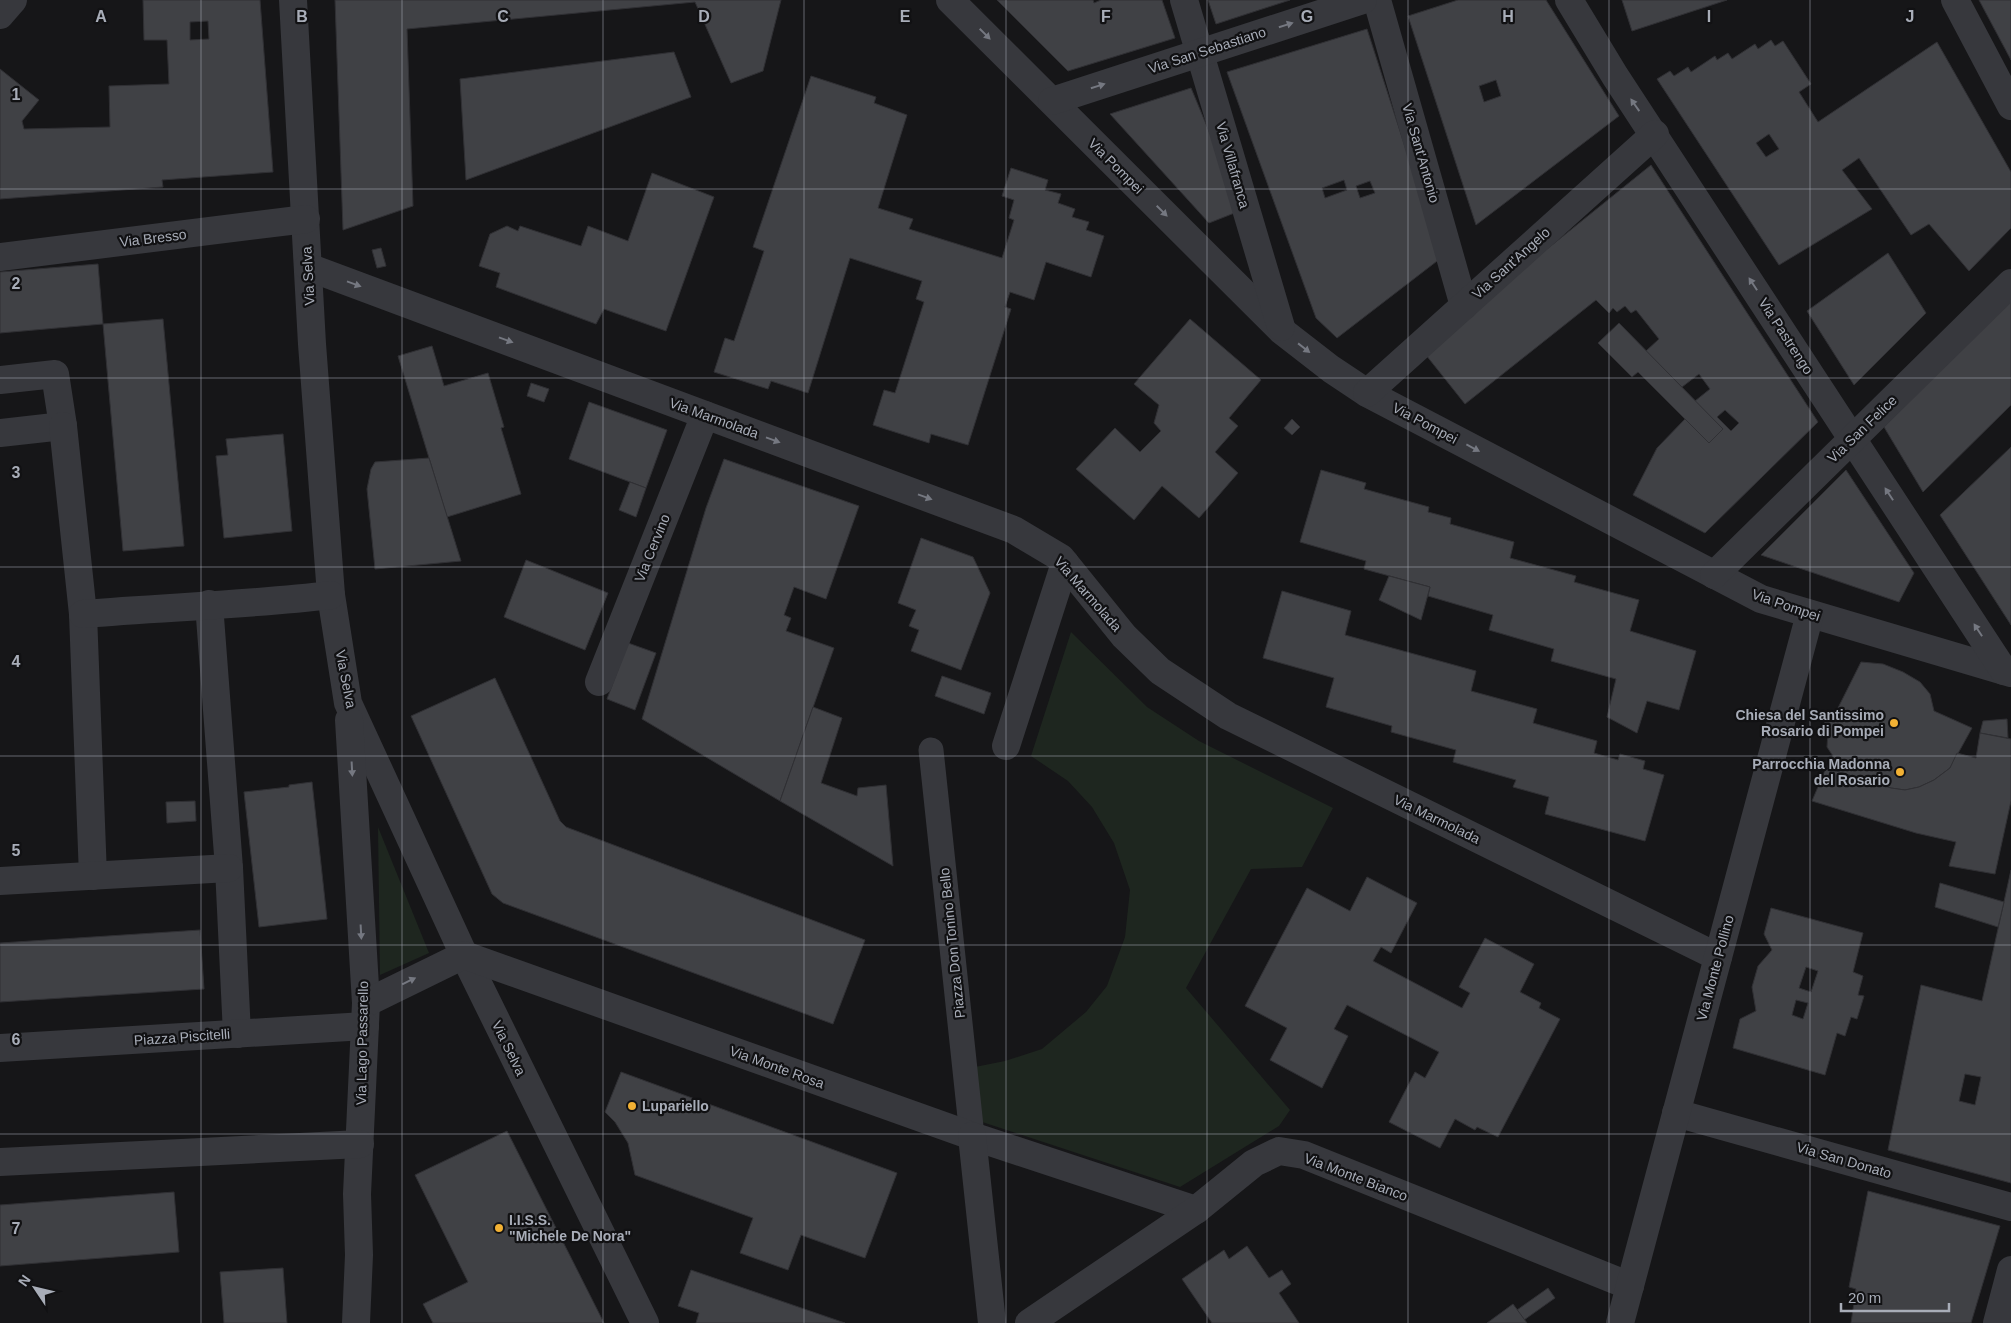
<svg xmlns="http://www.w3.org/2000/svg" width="2011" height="1323" viewBox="0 0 2011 1323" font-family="Arial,sans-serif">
<rect width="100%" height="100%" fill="#161618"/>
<g fill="#1e261f">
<polygon points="1071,632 1147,707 1199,741 1333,808 1302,867 1251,869 1186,988 1290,1110 1279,1126 1180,1187 970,1118 965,1069 1005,1061 1042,1049 1086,1012 1107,986 1125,937 1130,890 1114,843 1092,807 1068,781 1031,756"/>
<polygon points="378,827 429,953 380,975"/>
</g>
<g fill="#404145" stroke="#303034" fill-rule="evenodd">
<path d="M143,0H260L273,172L162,180L163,187L0,199V69L39,100L22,121L24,129L110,127L109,86L169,84L167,40H144ZM208,21L209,39L190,40V22Z"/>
<polygon points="335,0 781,0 763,71 731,83 695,2 407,29 413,206 343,230"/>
<polygon points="997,0 1093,0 1094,3 1101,0 1162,0 1175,38 1068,71"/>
<polygon points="1208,0 1290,0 1216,24"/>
<path d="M1458,0H1546L1619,116L1476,225L1408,16ZM1496,80L1501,96L1484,102L1479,86Z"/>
<polygon points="1622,0 1727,0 1632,31"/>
<polygon points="1979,0 2011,0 2011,60"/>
<path d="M1367,29L1441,258L1337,338L1316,318L1227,72ZM1344,180L1347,190L1325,198L1322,188ZM1370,181L1375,193L1360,198L1356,186Z"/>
<path d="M1771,40L1775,46L1783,41L1811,84L1799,92L1818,122L1937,42L2011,172V228L1969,271L1929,224L1911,235L1859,158L1842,170L1872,209L1779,265L1657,79L1670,71L1674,76L1688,67L1691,72L1715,56L1717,60L1728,53L1732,59L1755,44L1758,49ZM1769,134L1779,149L1766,157L1756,143Z"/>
<polygon points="674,52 691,97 466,180 460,79"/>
<polygon points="811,76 876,97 874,103 907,115 878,208 913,219 909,229 1002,258 1014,220 1009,218 1014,200 1002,196 1011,168 1048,180 1045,190 1061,194 1058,203 1075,209 1072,217 1089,222 1086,230 1104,236 1091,277 1046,262 1034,300 1010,292 1005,307 1011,309 968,445 931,434 929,443 873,425 884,390 895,393 924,302 916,299 922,281 850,258 808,393 771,381 768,389 714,372 725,338 734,341 764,251 753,247"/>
<polygon points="1191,88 1242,210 1209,223 1110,114"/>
<path d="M1651,165L1818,422L1705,533L1633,495L1657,448L1685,419L1709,443L1723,429L1695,401L1710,389L1699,374L1682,387L1646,351L1659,339L1636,310L1631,313L1625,306L1617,312L1613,308L1609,313L1596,300L1465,404L1422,350ZM1725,410L1739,423L1731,431L1717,417Z"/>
<polygon points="652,173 714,197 666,331 604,309 596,324 496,287 500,273 479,266 490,234 507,226 518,231 520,226 581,246 588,226 628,241"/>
<polygon points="381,248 386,266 377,268 372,250"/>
<polygon points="1888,253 1926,313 1854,385 1807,311"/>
<polygon points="98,264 103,324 0,333 0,272"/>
<polygon points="2011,300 2011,405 1923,492 1884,427"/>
<polygon points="163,319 184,546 123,551 103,324"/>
<polygon points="1190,319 1261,380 1229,418 1238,426 1215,452 1238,473 1199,518 1162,486 1134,520 1076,469 1115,428 1140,452 1161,431 1154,423 1159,405 1134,384"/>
<polygon points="1619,323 1723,429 1709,443 1638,372 1632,377 1598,343"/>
<polygon points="432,346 444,386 488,373 504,427 501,428 521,494 447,517 398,356"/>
<polygon points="531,383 549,389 544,402 527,396"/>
<polygon points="589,402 667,430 646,488 569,459"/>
<polygon points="1292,419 1300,427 1292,435 1284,428"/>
<polygon points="283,434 292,531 224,538 216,456 228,455 226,439"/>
<polygon points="2011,447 2011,625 1940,515"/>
<polygon points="429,458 461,561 375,569 367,489 371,469 375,462"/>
<polygon points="724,459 859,506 826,599 794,587 784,615 791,618 786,631 834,648 780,801 642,719 706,508"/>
<polygon points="1321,470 1366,483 1364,489 1429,507 1428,512 1451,518 1450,524 1514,542 1510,558 1576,576 1574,582 1639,600 1630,631 1696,651 1679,710 1647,701 1637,733 1607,717 1616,679 1551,661 1554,649 1489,630 1493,615 1428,596 1430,587 1364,569 1366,561 1300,542"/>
<polygon points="1846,470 1914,573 1899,602 1761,555"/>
<polygon points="630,482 646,488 636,517 619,510"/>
<polygon points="921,538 973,557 990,593 961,670 911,651 919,630 909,626 916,610 898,603"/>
<polygon points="526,560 608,593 585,650 504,617"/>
<polygon points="1389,576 1430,587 1421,620 1379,600"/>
<polygon points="1282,591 1351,611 1345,635 1476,671 1471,691 1537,709 1533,723 1597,741 1594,753 1618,760 1620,754 1645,761 1643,769 1664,775 1645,841 1545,814 1549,797 1513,787 1516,780 1453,762 1456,750 1391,732 1392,726 1326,707 1334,678 1263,658"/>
<polygon points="628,643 656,653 635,710 607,699"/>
<polygon points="1861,662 1883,664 1903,672 1920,682 1930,694 1934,711 1972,728 1950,768 1934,780 1919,787 1905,790 1891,788 1826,768 1833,756 1827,747 1828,732 1824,733 1825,719 1821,718 1836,712"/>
<polygon points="942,676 991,693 984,714 935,696"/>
<polygon points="495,678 560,821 566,827 865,940 833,1024 503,903 492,894 411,716"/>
<polygon points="813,707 842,718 821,783 857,796 858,788 886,785 893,866 780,801"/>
<polygon points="2007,719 2008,738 1980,733 1983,721"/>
<polygon points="1980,733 2011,739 2011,801 1995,874 1949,866 1956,842 1916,833 1812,801 1826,768 1891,788 1905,790 1919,787 1934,780 1950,768 1957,753 1976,758"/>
<polygon points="312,782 327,919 259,927 244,792 289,787 289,785"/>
<polygon points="195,801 196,821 167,823 166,802"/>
<path d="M2011,870V1183L1888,1150L1921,985L1982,1001ZM1965,1074L1981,1077L1975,1105L1959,1101Z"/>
<polygon points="1367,877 1417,903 1391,953 1381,947 1373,961 1462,1008 1470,993 1459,987 1485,938 1534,964 1520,992 1541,1003 1539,1008 1560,1019 1498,1137 1477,1127 1475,1130 1455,1119 1440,1148 1389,1122 1415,1072 1425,1078 1439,1052 1347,1005 1334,1029 1348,1036 1322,1088 1270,1060 1287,1028 1245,1006 1307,888 1350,911"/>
<polygon points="1940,883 2004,902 1998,927 1935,907"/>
<path d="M1771,908L1863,933L1853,972L1863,976L1858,995L1864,996L1857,1019L1851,1017L1845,1036L1837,1033L1825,1075L1733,1048L1740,1019L1756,1011L1752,987L1758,966L1772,950L1764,934ZM1806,967L1818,971L1811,992L1799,988ZM1796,1000L1808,1003L1803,1019L1792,1015Z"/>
<polygon points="200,930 204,989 0,1002 0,943"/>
<polygon points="621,1072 897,1173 865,1258 801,1235 788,1270 740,1253 753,1218 635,1175 628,1143 615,1122 605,1112"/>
<polygon points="507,1131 604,1323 433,1323 423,1304 468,1282 415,1175"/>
<polygon points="1868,1191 2000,1226 1971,1323 1851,1323 1856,1289 1849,1287"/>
<polygon points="174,1192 179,1252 0,1266 0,1205"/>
<polygon points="1247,1246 1269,1278 1282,1270 1291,1284 1279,1293 1299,1323 1212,1323 1182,1279 1224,1250 1229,1259"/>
<polygon points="283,1268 287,1323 224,1323 220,1272"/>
<polygon points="691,1270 845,1323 696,1323 699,1313 678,1306"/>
<polygon points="1548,1288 1555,1298 1524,1320 1517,1310"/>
<polygon points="1513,1304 1527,1323 1487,1323"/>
</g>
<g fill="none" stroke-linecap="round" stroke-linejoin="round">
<polyline stroke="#37383d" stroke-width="25" points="931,750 972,1136"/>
<g stroke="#37383d" stroke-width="28">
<polyline points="293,0 312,344 331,595 348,703 464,955 645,1323"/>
<polyline points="950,0 1282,331 1331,369 1367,393 1761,599 2011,673"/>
<polyline points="1184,0 1281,327"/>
<polyline points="1377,0 1464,306"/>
<polyline points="1569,0 1615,76 2004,671"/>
<polyline points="1955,0 2011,106"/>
<polyline points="0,15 13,0"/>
<polyline points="1052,101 1363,0"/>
<polyline points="0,257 306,219"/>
<polyline points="308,267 1014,530 1061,558 1124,636 1160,671 1228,716 1718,957"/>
<polyline points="0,380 55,374 63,426 0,433"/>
<polyline points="1367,393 1655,134"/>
<polyline points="63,426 83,614 93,876"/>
<polyline points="1714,575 2011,283"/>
<polyline points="209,604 229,868 237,1034"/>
<path d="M83,614C166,607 249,605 331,595"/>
<polyline points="599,682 705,415"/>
<polyline points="349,720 366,1003 357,1194 359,1255 356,1323"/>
<polyline points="1006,746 1065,563"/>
<polyline points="0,881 229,868"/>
<polyline points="366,1003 464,955 972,1136 1196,1210"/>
<polyline points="0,1048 365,1026"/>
<polyline points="1676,1113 2011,1207"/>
<polyline points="972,1136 992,1323"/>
<polyline points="0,1162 360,1144"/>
<polyline points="1029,1323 1196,1210 1254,1163 1279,1151 1304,1155 1630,1286"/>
<polyline points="1620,1323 1810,614"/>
<polyline points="1997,1323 2011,1270"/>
</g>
</g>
<defs><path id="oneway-solid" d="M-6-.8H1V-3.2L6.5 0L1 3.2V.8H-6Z" transform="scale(1.25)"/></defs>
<g fill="#757881">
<use href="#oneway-solid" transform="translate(1286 25) rotate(-18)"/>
<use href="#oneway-solid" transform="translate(985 34) rotate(45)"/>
<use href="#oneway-solid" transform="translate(1098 86) rotate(-18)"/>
<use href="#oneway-solid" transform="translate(1635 105) rotate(-125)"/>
<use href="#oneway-solid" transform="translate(1162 211) rotate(45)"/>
<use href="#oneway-solid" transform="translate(354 284) rotate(20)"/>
<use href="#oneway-solid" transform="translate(1753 284) rotate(-123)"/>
<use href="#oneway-solid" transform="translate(506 340) rotate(20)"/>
<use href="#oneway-solid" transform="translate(1304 348) rotate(38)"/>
<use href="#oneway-solid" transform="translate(773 440) rotate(20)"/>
<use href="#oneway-solid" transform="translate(1473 448) rotate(28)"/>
<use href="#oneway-solid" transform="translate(1889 494) rotate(-123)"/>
<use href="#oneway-solid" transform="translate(925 497) rotate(20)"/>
<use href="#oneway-solid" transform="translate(1978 630) rotate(-123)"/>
<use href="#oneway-solid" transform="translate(352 769) rotate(87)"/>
<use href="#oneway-solid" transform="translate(361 932) rotate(87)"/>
<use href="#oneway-solid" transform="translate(409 981) rotate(-26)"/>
</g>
<path fill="none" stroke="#a8adb8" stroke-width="1" stroke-opacity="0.55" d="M201,0V1323M402,0V1323M603,0V1323M804,0V1323M1006,0V1323M1207,0V1323M1408,0V1323M1609,0V1323M1810,0V1323M0,189H2011M0,378H2011M0,567H2011M0,756H2011M0,945H2011M0,1134H2011"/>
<g fill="#f2b134" stroke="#111113" stroke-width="2">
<circle cx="1894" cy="723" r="5"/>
<circle cx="1900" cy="772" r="5"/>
<circle cx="632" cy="1106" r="5"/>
<circle cx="499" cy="1228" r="5"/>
</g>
<g text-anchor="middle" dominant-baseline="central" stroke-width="4.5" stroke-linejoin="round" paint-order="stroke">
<g font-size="14" fill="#a8adb8" stroke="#111113">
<text transform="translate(1207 50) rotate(-18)">Via San Sebastiano</text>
<text transform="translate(1421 153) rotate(74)">Via Sant'Antonio</text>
<text transform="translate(1233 165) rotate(74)">Via Villafranca</text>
<text transform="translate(1116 166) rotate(45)">Via Pompei</text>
<text transform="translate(153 238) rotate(-7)">Via Bresso</text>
<text transform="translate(1511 263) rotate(-42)">Via Sant'Angelo</text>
<text transform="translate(308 276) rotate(-93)">Via Selva</text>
<text transform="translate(1786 336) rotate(57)">Via Pastrengo</text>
<text transform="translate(714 418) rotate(20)">Via Marmolada</text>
<text transform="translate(1425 423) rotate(28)">Via Pompei</text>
<text transform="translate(1862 429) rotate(-44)">Via San Felice</text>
<text transform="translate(652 548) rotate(-68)">Via Cervino</text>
<text transform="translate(1088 594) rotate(49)">Via Marmolada</text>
<text transform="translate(1786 605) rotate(19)">Via Pompei</text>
<text transform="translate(346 679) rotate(79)">Via Selva</text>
<text transform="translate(1437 819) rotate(26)">Via Marmolada</text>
<text transform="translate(952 943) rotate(-96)">Piazza Don Tonino Bello</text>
<text transform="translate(1715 968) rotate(-75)">Via Monte Pollino</text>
<text transform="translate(182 1037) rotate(-4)">Piazza Piscitelli</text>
<text transform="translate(362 1043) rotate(-89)">Via Lago Passarello</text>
<text transform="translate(509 1048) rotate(64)">Via Selva</text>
<text transform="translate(777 1067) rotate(20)">Via Monte Rosa</text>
<text transform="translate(1844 1160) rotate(16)">Via San Donato</text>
<text transform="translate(1356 1177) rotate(21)">Via Monte Bianco</text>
</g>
<g font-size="14" font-weight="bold" fill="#a8adb8" stroke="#111113" text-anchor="end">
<text x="1884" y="715">Chiesa del Santissimo<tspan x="1884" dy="16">Rosario di Pompei</tspan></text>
<text x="1890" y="764">Parrocchia Madonna<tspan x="1890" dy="16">del Rosario</tspan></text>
<text x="642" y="1106" text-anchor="start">Lupariello</text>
<text x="509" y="1220" text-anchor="start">I.I.S.S.<tspan x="509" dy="16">"Michele De Nora"</tspan></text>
</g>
</g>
<g font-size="16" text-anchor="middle" font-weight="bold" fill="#a8adb8" stroke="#111113" stroke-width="4.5" stroke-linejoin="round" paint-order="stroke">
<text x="101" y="22">A</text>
<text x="302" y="22">B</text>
<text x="503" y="22">C</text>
<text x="704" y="22">D</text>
<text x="905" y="22">E</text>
<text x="1106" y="22">F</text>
<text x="1307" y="22">G</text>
<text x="1508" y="22">H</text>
<text x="1709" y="22">I</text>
<text x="1910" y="22">J</text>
<text x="16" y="100">1</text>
<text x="16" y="289">2</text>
<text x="16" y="478">3</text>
<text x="16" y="667">4</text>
<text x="16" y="856">5</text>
<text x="16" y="1045">6</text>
<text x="16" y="1234">7</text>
</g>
<g transform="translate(35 1288) rotate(305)" stroke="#111113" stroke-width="4" paint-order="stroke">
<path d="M0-4L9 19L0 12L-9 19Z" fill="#a8adb8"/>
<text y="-8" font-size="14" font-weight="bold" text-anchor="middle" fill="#a8adb8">N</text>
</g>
<path d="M1841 1303v8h108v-8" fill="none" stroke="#a8adb8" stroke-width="2.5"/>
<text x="1848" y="1303" font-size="15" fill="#a8adb8" stroke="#111113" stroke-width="4" paint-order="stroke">20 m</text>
</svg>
